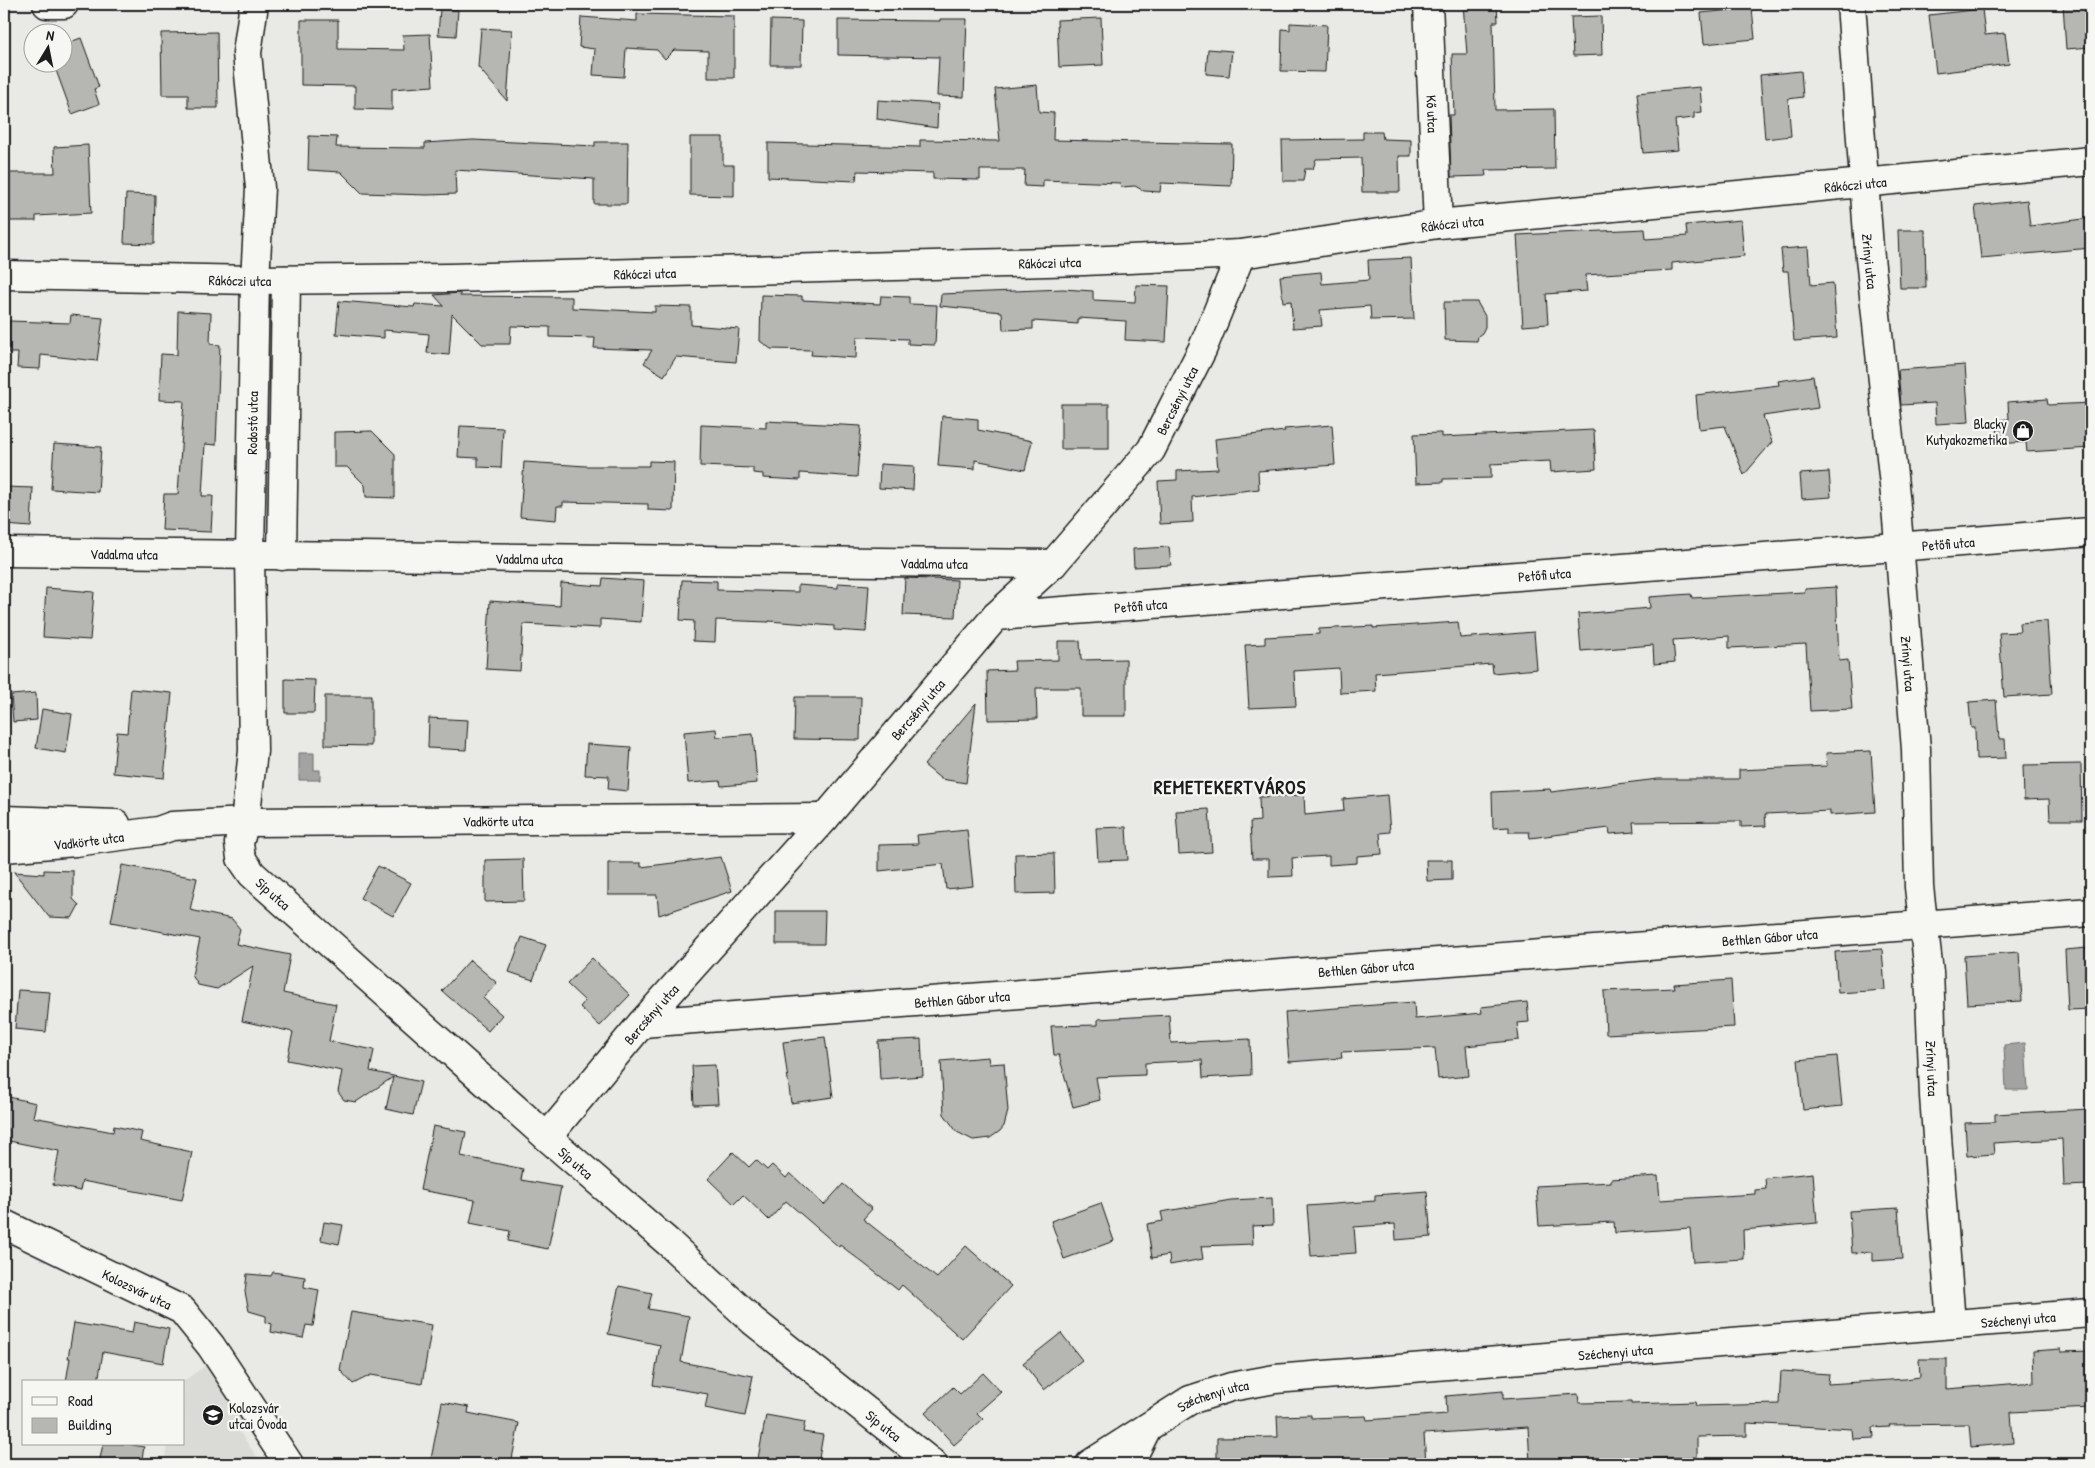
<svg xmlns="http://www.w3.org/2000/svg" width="2095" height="1468" viewBox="0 0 2095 1468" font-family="'Patrick Hand',sans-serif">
<rect width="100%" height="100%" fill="#e9e9e5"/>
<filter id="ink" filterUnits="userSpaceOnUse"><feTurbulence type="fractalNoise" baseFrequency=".02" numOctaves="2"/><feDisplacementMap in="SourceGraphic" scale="10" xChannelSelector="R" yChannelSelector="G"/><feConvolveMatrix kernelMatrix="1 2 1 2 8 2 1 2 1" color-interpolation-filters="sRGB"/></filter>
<g filter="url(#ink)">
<polygon fill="#dadad6" points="208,1364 250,1425 239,1431 262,1464 164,1464 167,1444 184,1444 182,1382"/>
<g fill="#a3a3a1" stroke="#6d6d6c">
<polygon points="299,753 314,753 314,770 320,770 320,780 299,780"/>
<polygon points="2025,1043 2028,1090 2006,1090 2004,1045"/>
</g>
<g fill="#b6b6b3" stroke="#1c1c1c">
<polygon points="1463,4 1497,4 1498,22 1493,22 1495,110 1554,109 1555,169 1485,170 1486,176 1451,177 1449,115 1454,115 1452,54 1467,54"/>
<polygon points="2063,4 2091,4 2091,47 2066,49"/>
<polygon points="1752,8 1755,39 1704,44 1701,13"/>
<polygon points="440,9 458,10 456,36 438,35"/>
<polygon points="1982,9 1985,35 2005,33 2009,64 1936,73 1929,15"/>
<polygon points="637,14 734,16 734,78 708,78 708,51 674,50 665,59 657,50 626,48 624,77 593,75 595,49 579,47 581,17 637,21"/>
<polygon points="1601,16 1602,55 1573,56 1571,17"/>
<polygon points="1101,18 1103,65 1059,67 1057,20"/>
<polygon points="940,19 967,19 964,97 937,96 939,57 838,55 838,20 940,21"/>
<polygon points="301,20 338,20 338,49 404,50 403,35 430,34 433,86 392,89 392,110 355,109 355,86 301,85"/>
<polygon points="771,20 802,21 801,65 770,65"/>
<polygon points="1290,23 1327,25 1325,72 1281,71 1282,29 1290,30"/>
<polygon points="481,28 512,30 507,101 478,67"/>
<polygon points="217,32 218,108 188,108 188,95 162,95 161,33"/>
<polygon points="81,38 99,87 94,89 99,104 72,114 53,62 62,62 62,45"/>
<polygon points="1208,49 1232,51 1229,76 1206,74"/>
<polygon points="1801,71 1803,97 1788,99 1791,136 1765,139 1760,75"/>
<polygon points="1037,85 1039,112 1054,113 1053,140 1232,144 1231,186 1161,183 1160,192 1144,191 1135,186 1121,187 1120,183 1043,180 1043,187 1024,186 1025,170 980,170 980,180 933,179 933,173 857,171 856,181 768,177 768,143 920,147 920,140 1000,141 995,89"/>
<polygon points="1700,87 1702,112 1694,113 1694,118 1675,120 1678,150 1643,153 1637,93"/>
<polygon points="878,100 938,104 937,128 877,119"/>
<polygon points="1363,132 1382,132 1383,139 1411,140 1411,156 1399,156 1400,192 1362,192 1361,158 1316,159 1313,169 1305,169 1303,181 1283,181 1282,140 1363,139"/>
<polygon points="309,136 337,137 336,147 425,148 425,143 473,140 595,146 595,142 628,142 627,204 594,204 594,179 455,170 456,194 427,195 362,193 341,172 308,170"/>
<polygon points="690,137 723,137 723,165 734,165 734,196 690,195"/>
<polygon points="88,145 91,213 36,216 36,221 4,221 4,173 55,173 54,147"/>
<polygon points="126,194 155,195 154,244 124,243"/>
<polygon points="2027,200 2030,226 2091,218 2091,248 1981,258 1975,206"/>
<polygon points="1741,220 1744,256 1672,263 1672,270 1585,275 1587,291 1546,294 1548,324 1523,326 1517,235 1645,229 1646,239 1687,236 1686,225"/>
<polygon points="1898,230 1925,230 1926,288 1900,288"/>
<polygon points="1808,247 1811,285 1833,283 1837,338 1794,341 1788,271 1783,271 1781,249"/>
<polygon points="1411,258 1414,319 1371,320 1370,306 1320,310 1322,326 1293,328 1291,301 1283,302 1280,276 1321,272 1322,284 1369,280 1368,260"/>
<polygon points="1136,285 1169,286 1166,342 1125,340 1126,321 1078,318 1078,324 1033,321 1033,329 1003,330 1002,312 940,306 941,294 1063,289 1093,291 1093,300 1135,302"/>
<polygon points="460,293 460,296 572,297 572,308 655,312 655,306 691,307 691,325 739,329 736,362 676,357 664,376 644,363 652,350 594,348 595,338 550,337 550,327 511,326 510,344 482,344 452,314 449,355 427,353 429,334 384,330 384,338 336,334 339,301 414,307 415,304 444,306 434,295"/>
<polygon points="761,295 802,296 802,300 880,304 881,296 909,297 909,304 937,305 935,345 908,344 908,339 857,337 856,358 811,355 812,350 771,349 760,341"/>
<polygon points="1444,302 1477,302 1485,316 1485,327 1482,333 1478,336 1477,341 1445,340"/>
<polygon points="178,311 211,313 210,344 220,345 216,445 205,444 202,496 213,496 211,532 162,530 164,494 178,494 184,401 159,400 161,354 177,355"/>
<polygon points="71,315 103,318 97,361 41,355 40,369 17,368 18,353 8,353 9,321 70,323"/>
<polygon points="1965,365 1969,422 1936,424 1935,403 1901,405 1898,370"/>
<polygon points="1813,376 1818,408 1763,416 1772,442 1744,475 1725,426 1699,429 1696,395 1779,385 1778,381"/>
<polygon points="2047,399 2048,405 2091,403 2091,448 2027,452 2026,442 1998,444 1997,420 2009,419 2008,402"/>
<rect x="1061" y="404" width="48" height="45"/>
<polygon points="942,416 978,419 978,430 1032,441 1025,470 975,460 975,469 938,466"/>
<polygon points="766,421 861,426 857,477 800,473 800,480 763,478 763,474 753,473 753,468 700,466 701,425 766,428"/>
<polygon points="1332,425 1335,465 1258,471 1259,489 1192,497 1193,522 1160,524 1158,481 1177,480 1177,471 1218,469 1215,439 1285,431 1284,429"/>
<polygon points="460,426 503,428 501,468 478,467 478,458 458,457"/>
<polygon points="1594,430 1596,469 1551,472 1550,461 1491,464 1491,478 1443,479 1443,482 1416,483 1414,434 1441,433 1441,437"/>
<polygon points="372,431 395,454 395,498 366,497 365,485 347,467 334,467 334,432"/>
<polygon points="54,444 101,447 98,492 51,489"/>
<polygon points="649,461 674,462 673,511 648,510 648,504 563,502 563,506 557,506 556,520 520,517 524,462 586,466 649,466"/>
<polygon points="880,464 914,466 913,490 879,488"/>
<polygon points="1829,472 1831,497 1802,499 1800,474"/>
<polygon points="5,487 33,488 31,527 4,525"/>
<polygon points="1169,547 1171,565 1134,567 1133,549"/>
<polygon points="603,578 644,581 641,622 600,619 600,628 523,624 520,671 486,669 490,601 560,606 561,583 602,586"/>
<polygon points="905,578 957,580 955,617 903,615"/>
<polygon points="682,580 717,581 717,590 798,592 798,585 838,588 838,583 869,585 866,632 834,630 834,626 769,621 769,622 716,620 715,642 693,641 694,621 680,620"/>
<polygon points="1836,587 1839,661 1848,660 1852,709 1810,711 1806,644 1729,648 1729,636 1673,640 1675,662 1654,664 1653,645 1581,651 1578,614 1650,608 1649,597 1691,594 1692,598 1805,592 1805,589"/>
<polygon points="46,588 94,592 90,640 43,637"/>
<polygon points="2047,621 2052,694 2004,697 1999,633 2020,632 2019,623"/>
<polygon points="1458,622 1460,638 1534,632 1537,669 1493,673 1492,664 1375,673 1376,691 1340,693 1339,668 1294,671 1296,706 1249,708 1245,645 1265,644 1265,637 1319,634 1319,629 1373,626 1373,628"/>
<polygon points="1058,641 1080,641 1081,660 1126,659 1126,716 1081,716 1081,688 1036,688 1037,719 988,720 987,671 1015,670 1014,661 1058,660"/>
<polygon points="285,679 315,680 314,713 285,713"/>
<polygon points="131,689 172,693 164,778 113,773 117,732 127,733"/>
<polygon points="36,693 37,720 13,722 11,695"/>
<polygon points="325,696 371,696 371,746 325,745"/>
<polygon points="795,697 861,697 860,740 794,739"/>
<polygon points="1996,700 1999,739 2005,739 2006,758 1976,759 1975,728 1971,728 1969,702"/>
<polygon points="976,703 966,783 941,779 924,765"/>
<polygon points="42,709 72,714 66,753 36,748"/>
<polygon points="429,718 468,720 466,750 428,748"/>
<polygon points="716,729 717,737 753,734 757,783 721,786 720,781 688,783 684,732"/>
<polygon points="587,744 631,747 628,791 608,789 609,776 585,775"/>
<polygon points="1871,751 1875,812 1830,815 1830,811 1765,814 1766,826 1741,827 1741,821 1633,822 1634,832 1610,834 1609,828 1530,838 1529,832 1509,832 1509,827 1493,828 1492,792 1550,789 1551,792 1658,779 1739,779 1739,770 1827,766 1826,753"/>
<polygon points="2081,764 2082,820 2050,820 2049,799 2024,800 2023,765"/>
<polygon points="1304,795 1305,815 1344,811 1343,799 1387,795 1390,832 1380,833 1382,854 1357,856 1357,863 1329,865 1329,856 1292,858 1293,876 1269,877 1269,859 1252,859 1250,822 1260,821 1259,797"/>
<polygon points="1209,809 1212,852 1179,854 1176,811"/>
<polygon points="1126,827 1128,860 1098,861 1096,828"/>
<polygon points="967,830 973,886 946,889 943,864 879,871 879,845 918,844 917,835"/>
<polygon points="1054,853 1055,893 1016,894 1015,854"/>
<polygon points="721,857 732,891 659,915 657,895 608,895 608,863 641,863 641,867"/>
<polygon points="523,859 524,901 485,902 485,860"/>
<polygon points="1426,860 1452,860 1452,880 1427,881"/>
<polygon points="122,865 197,878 190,910 232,919 240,929 236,944 290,955 283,993 336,1004 329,1041 374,1050 370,1071 421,1082 413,1115 386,1109 393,1077 356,1102 344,1100 338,1092 342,1071 287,1060 293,1032 242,1021 253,966 217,989 198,985 192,975 200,939 111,922"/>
<polygon points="378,866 411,883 393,916 360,898"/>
<polygon points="44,870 73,871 73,899 79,905 72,918 49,917 14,872 44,874"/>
<polygon points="776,911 825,911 824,944 776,944"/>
<polygon points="522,937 546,945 533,980 509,972"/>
<polygon points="2087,948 2087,955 2091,955 2091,1009 2068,1010 2065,950"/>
<polygon points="1882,949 1885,990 1838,993 1835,952"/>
<polygon points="2019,952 2022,1001 1967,1004 1964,956"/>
<polygon points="592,958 630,995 600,1026 580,1007 585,1001 567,984"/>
<polygon points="470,960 497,983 483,998 502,1015 488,1031 442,991"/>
<polygon points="1731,980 1734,1027 1606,1034 1604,991 1675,988 1674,984"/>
<polygon points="18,990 50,992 46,1032 15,1029"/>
<polygon points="1414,1002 1415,1019 1482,1013 1481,1007 1527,1002 1529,1022 1517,1023 1519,1040 1466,1046 1469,1076 1438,1079 1435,1048 1341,1052 1342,1058 1289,1062 1285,1012"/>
<polygon points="1169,1015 1171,1043 1250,1039 1251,1075 1203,1078 1202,1060 1145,1063 1145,1075 1096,1077 1100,1100 1073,1107 1059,1055 1054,1055 1051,1026 1098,1025 1098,1019"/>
<polygon points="825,1037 833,1097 791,1103 783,1042"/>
<polygon points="921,1039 923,1076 880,1079 878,1041"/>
<polygon points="1837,1056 1842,1106 1803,1110 1798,1060"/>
<polygon points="988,1057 989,1064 1004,1063 1008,1111 1004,1126 1000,1131 990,1138 973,1140 957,1132 944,1114 941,1061"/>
<polygon points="715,1065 718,1104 694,1105 692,1066"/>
<polygon points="4,1096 36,1103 33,1117 113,1132 114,1126 142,1132 140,1141 192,1152 182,1200 82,1181 80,1191 53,1185 59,1151 4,1140"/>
<polygon points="2089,1109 2091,1185 2064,1186 2062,1139 1993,1143 1994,1154 1967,1156 1965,1123 1995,1122 1995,1114"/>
<polygon points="433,1126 466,1132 461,1156 523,1169 521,1180 561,1187 548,1249 508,1241 510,1231 470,1223 475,1200 420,1190"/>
<polygon points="733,1152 749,1167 756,1160 767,1170 772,1165 786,1178 790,1173 824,1205 843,1184 872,1209 863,1219 937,1278 966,1246 1011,1286 962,1339 902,1285 898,1290 840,1245 839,1247 786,1201 769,1220 743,1195 734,1204 708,1179"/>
<polygon points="1813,1173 1817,1223 1743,1230 1744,1259 1693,1262 1690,1228 1615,1233 1614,1222 1539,1226 1536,1186 1611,1182 1611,1179 1658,1176 1660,1200 1755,1194 1755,1190 1766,1189 1765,1178"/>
<polygon points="1427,1191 1431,1237 1396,1240 1395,1224 1354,1227 1356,1253 1311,1256 1307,1206 1375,1201 1375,1195"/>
<polygon points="1272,1198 1273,1225 1252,1226 1253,1244 1201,1246 1203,1259 1170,1265 1169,1255 1152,1258 1147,1224 1163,1221 1161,1212 1231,1200"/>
<polygon points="1101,1203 1114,1241 1064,1259 1051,1221"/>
<polygon points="1898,1208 1902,1259 1873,1261 1873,1252 1852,1253 1849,1211"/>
<polygon points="324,1222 343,1225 339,1244 321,1240"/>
<polygon points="273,1272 305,1277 304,1287 319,1290 313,1326 306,1325 303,1338 271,1332 272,1324 266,1322 266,1316 249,1311 245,1292 247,1274 271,1276"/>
<polygon points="619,1286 652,1293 648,1309 689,1316 681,1362 753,1376 745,1416 705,1408 708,1394 653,1385 660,1345 608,1334"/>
<polygon points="351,1312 432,1325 422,1384 371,1375 353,1384 340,1370"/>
<polygon points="134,1322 169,1329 163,1363 103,1352 98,1382 66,1382 70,1358 68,1358 74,1323 132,1333"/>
<polygon points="1061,1333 1082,1360 1044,1390 1023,1363"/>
<polygon points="2061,1349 2061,1352 2091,1351 2091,1408 2011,1412 2013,1443 1971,1447 1969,1424 1889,1425 1890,1427 1873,1428 1874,1438 1853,1439 1852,1429 1747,1423 1747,1436 1697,1437 1697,1457 1626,1459 1626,1464 1603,1464 1603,1461 1530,1464 1528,1427 1424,1434 1426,1464 1217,1464 1217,1438 1278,1437 1277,1416 1311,1415 1311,1418 1366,1416 1367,1420 1447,1414 1446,1396 1503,1391 1503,1399 1578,1394 1579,1403 1631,1402 1631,1404 1695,1402 1696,1406 1779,1404 1781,1371 1829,1374 1828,1384 1905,1379 1920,1377 1919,1359 1947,1359 1947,1389 2034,1382 2033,1351"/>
<polygon points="983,1373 1001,1392 977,1413 983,1419 954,1445 925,1413 953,1387 960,1394"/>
<polygon points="442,1402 469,1407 468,1413 519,1423 511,1464 456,1464 431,1459"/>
<polygon points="766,1415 805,1422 803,1432 823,1435 818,1464 757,1464"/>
<polygon points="103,1444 128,1444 144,1447 141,1464 99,1464"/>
</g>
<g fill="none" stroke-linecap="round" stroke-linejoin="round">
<g stroke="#1c1c1c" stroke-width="31">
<g id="minor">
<polyline points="47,4 64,4"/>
<path id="s1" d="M254,4L247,53L260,188L255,280L250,555L253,751L245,822L239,843L241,858L252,874L547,1137L669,1243L753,1321L933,1464"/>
<path id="s2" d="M1428,4L1438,224"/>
<path id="s3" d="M1851,4L1869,248L1895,495L1916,749L1919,887L1929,972L1934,1096L1951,1324"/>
<path id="s4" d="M4,275L255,280L449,278L1084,261L1241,254L1438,224L2091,161"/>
<path id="s5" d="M4,552L1053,564"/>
<polyline points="282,556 286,280"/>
<path id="s6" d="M996,616L2091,532"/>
<polyline points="4,820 116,824"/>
<path id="s7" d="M4,848L75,842L158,831L172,826L245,822L825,818"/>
<path id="s8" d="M642,1023L2091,912"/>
<path id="s9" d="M547,1137L642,1023L825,818L996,616L1053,564L1151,450L1202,350L1241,254"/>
<path id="s10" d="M4,1224L182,1310L211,1346L289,1464"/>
<path id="s11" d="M1090,1464L1190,1400L1231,1387L1275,1379L2091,1313"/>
<polyline points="1129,1464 1147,1428"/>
</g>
</g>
<use href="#minor" stroke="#f6f6f2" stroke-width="28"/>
</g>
</g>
<defs>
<g id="shop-disc" transform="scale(1.125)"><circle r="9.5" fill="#1c1c1c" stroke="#f6f6f2"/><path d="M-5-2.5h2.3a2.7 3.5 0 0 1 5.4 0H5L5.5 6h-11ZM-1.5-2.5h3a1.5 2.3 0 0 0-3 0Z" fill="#fff"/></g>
<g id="school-disc" transform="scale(1.125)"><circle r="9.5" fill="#1c1c1c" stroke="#f6f6f2"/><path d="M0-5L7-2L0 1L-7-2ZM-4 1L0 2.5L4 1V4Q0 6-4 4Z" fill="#fff"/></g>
</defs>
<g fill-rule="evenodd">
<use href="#shop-disc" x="2023" y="431"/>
<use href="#school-disc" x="213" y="1415"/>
</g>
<g text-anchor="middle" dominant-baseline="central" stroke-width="4.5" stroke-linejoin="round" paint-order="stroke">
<g font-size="14" fill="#1c1c1c" stroke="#f6f6f2">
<text stroke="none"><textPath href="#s2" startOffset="110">Kő utca</textPath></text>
<text stroke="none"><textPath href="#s4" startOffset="1856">Rákóczi utca</textPath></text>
<text stroke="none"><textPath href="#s4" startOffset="1451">Rákóczi utca</textPath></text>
<text stroke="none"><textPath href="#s3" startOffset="258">Zrínyi utca</textPath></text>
<text stroke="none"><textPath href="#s4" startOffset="1046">Rákóczi utca</textPath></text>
<text stroke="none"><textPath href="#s4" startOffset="641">Rákóczi utca</textPath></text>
<text stroke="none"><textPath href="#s4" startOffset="236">Rákóczi utca</textPath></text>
<text stroke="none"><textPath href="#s9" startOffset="971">Bercsényi utca</textPath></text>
<text transform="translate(252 423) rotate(-89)">Rodostó utca</text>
<text stroke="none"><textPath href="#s6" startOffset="955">Petőfi utca</textPath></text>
<text stroke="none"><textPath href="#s5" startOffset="120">Vadalma utca</textPath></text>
<text stroke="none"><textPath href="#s5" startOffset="525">Vadalma utca</textPath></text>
<text stroke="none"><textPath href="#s5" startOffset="930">Vadalma utca</textPath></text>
<text stroke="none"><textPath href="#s6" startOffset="550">Petőfi utca</textPath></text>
<text stroke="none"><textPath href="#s6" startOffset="145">Petőfi utca</textPath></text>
<text stroke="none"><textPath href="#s3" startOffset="662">Zrínyi utca</textPath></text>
<text stroke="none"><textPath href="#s9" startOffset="566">Bercsényi utca</textPath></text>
<text stroke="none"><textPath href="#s7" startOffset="496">Vadkörte utca</textPath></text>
<text stroke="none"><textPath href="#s7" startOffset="85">Vadkörte utca</textPath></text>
<text stroke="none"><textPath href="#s1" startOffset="905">Síp utca</textPath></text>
<text stroke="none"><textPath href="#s8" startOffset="1131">Bethlen Gábor utca</textPath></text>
<text stroke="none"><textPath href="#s8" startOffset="726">Bethlen Gábor utca</textPath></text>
<text stroke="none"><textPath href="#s8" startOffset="321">Bethlen Gábor utca</textPath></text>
<text stroke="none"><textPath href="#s9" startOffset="161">Bercsényi utca</textPath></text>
<text stroke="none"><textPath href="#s3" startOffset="1068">Zrínyi utca</textPath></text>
<text stroke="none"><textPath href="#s1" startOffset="1310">Síp utca</textPath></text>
<text stroke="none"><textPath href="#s10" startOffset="148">Kolozsvár utca</textPath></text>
<text stroke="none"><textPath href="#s11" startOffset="952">Széchenyi utca</textPath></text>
<text stroke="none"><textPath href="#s11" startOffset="548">Széchenyi utca</textPath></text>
<text stroke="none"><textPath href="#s11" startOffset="142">Széchenyi utca</textPath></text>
<text stroke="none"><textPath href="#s1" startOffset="1715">Síp utca</textPath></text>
</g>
<g font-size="14" fill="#1c1c1c" stroke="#f6f6f2" text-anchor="end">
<text x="2007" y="423">Blacky<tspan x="2007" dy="16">Kutyakozmetika</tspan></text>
<text x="229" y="1407" text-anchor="start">Kolozsvár<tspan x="229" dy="16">utcai Óvoda</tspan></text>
</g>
<g font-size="19" font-weight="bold" letter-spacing="1" fill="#1c1c1c" stroke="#f6f6f2">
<text x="1230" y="787">REMETEKERTVÁROS</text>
</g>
</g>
<rect width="2095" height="1468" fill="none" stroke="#f6f6f2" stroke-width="20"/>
<rect x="10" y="10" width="2075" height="1448" fill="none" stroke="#1c1c1c" stroke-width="2" filter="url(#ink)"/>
<rect x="22" y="1380" width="162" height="65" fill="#f6f6f2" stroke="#9f9f9c"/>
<rect x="32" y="1397" width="25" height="8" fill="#f6f6f2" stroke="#9f9f9c"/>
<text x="68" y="1406" font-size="15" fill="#1c1c1c">Road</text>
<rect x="32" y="1418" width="25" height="15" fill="#b6b6b3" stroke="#9f9f9c"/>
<text x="68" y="1430" font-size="15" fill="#1c1c1c">Building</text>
<g transform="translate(48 48) rotate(10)"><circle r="24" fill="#f6f6f2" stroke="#9f9f9c"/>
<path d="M0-4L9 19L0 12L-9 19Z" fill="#1c1c1c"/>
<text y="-8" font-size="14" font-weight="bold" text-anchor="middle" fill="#1c1c1c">N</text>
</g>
</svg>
